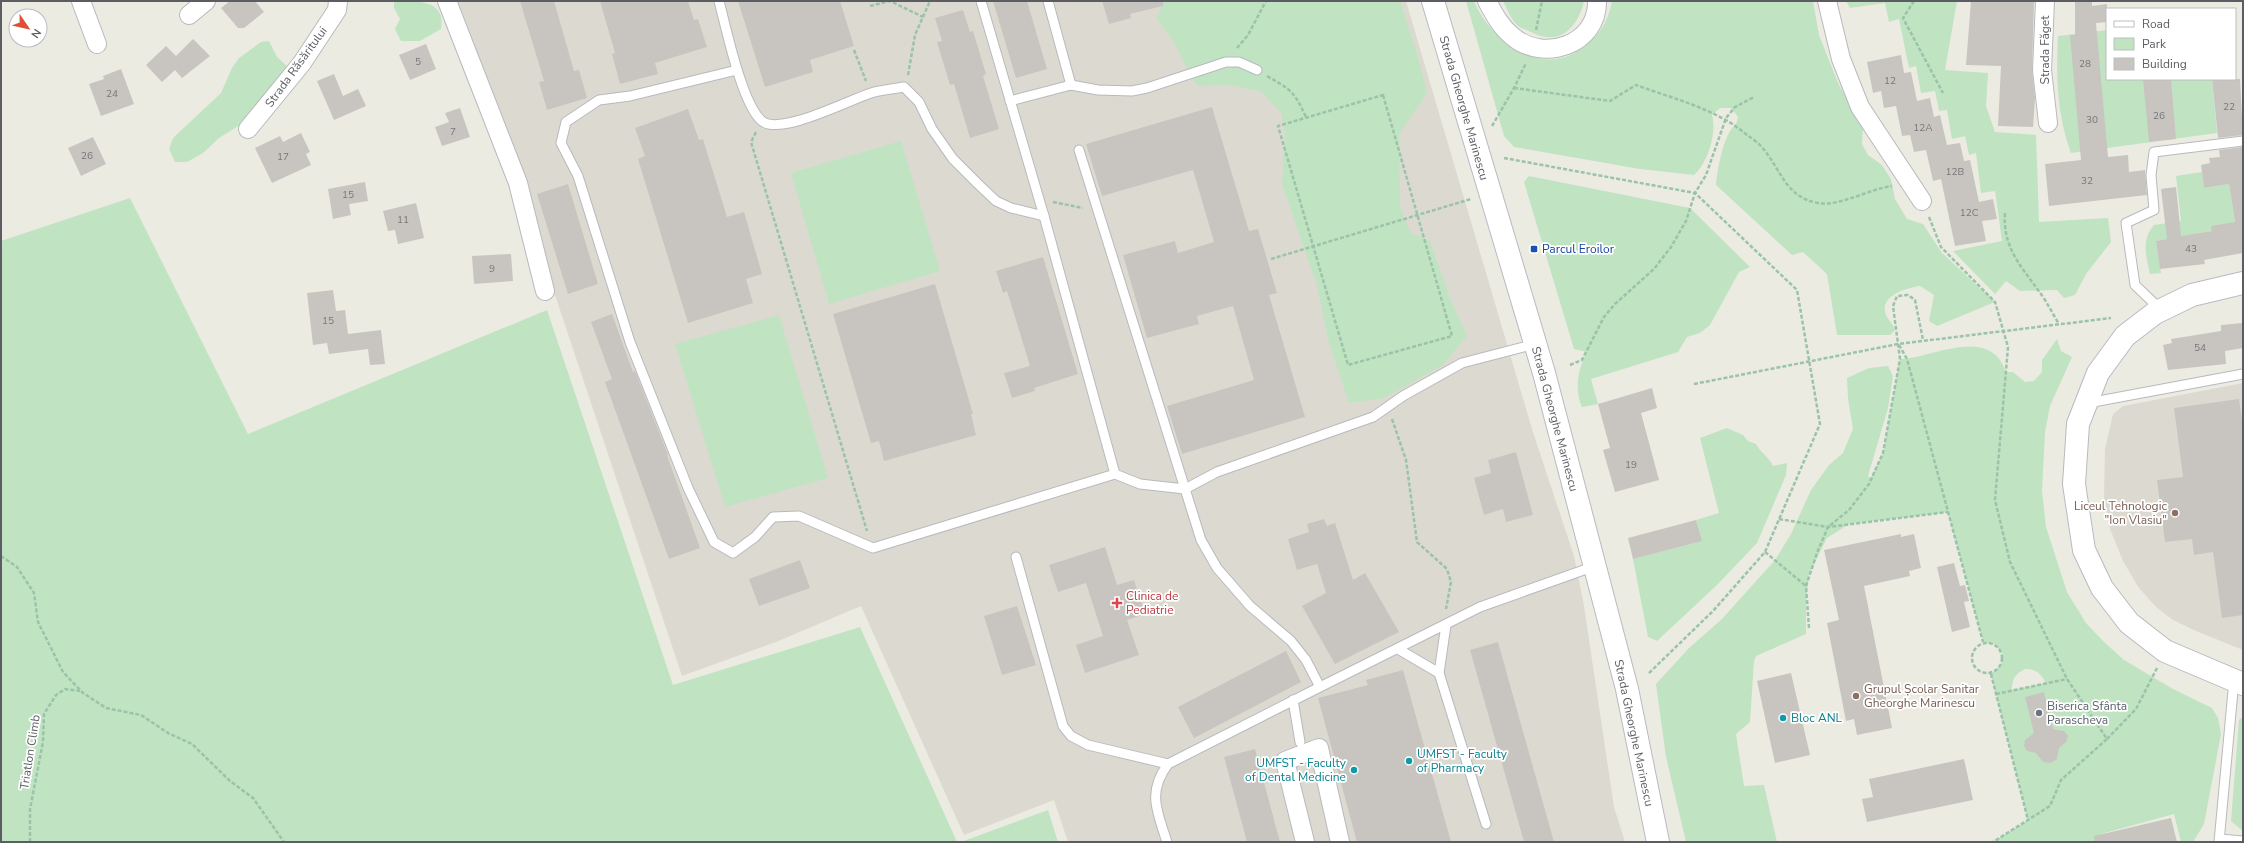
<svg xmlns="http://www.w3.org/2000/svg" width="2244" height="843" viewBox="0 0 2244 843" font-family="'Nunito Sans',sans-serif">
<rect width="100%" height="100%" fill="#ecebe2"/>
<g fill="#dcdad0">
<polygon points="457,1 1406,1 1532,429 1574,556 1584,606 1614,807 1625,842 1068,842 1054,800 964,835 861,606 776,642 682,676"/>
<polygon points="2243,383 2243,650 2196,631 2173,620 2156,607 2139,588 2123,561 2110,529 2104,498 2105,449 2113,414 2123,406"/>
</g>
<g fill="#c0e3c2" fill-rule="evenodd">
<path d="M394,1C419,1 446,0 441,29L420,41H401L395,29L400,19L394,8Z"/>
<polygon points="1164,1 1400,1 1417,54 1427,93 1399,134 1400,206 1410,232 1430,241 1451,301 1467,336 1443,365 1384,398 1349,403 1329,343 1316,282 1282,184 1285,133 1281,113 1262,92 1231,85 1197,86 1172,39 1157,19"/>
<path d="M1466,1H1474C1487,34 1530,71 1568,56C1574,54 1579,49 1584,45C1601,34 1608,21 1612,1H1813L1819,35L1838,83L1863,128L1862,144L1868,155L1882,165L1891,179L1895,199L1907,219L1923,224L1942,253L1995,302L1937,326L1929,321L1934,295L1920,286C1907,288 1876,296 1887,317C1890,322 1893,324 1895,330L1890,335H1837L1827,274L1803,252L1792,255L1716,185C1717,172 1722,145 1729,133C1733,125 1736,128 1738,117L1731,108H1720L1712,115C1717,133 1708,163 1694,175L1640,169L1514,147L1504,136Z"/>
<path d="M1503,1H1584C1578,28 1559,47 1531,32C1527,30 1520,28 1517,25C1511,19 1507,9 1503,1Z"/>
<polygon points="1846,1 1957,1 1945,70 1988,73 1986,106 1995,132 2036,135 2039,222 2108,218 2111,242 2086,274 2075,295 2064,298 2057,290 2020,291 2006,281 1995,294 1953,251 2002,241 1995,191 1981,193 1976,153 1969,155 1965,136 1952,139 1947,110 1939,111 1935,91 1921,93 1916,66 1909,68 1899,19 1889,22 1885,3 1850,8"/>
<path d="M2107,30V79H2212L2217,133L2071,153C2057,114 2056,77 2058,36Z"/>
<polygon points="269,41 277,57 288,67 248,120 219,138 203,153 187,162 175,162 169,149 173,138 221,93 232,68 239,58 261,42"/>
<polygon points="901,141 940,271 829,304 791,173"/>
<path d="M2202,172L2204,188L2229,184L2235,223L2212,226V231L2156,241L2161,273L2150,274C2146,256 2141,240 2154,225L2181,221L2176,176Z"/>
<path d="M1529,176L1690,208L1750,267L1739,272L1710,325L1700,333L1687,337L1678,352L1591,379L1598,404L1582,407C1574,390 1578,368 1587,352L1574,349L1524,182Z"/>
<polygon points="130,198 248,434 547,310 673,685 860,627 957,842 1,842 1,241"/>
<polygon points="779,315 828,478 725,507 675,344"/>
<path d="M2057,339L2061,351L2072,357L2050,406L2045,432L2042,491L2046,527L2067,592L2086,623L2103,641L2124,660L2173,689L2212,708L2218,718L2221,734L2204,824L2193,842H2181L2174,814L2101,834L2103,842H1993L2028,820L1991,674L2001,666L2003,654L1995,644L1983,642L1948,512L1849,524L1827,538L1809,574L1806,600V634L1756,656L1754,661L1750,722L1736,734L1744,786L1764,785L1777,842H1686L1666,757L1656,684L1689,648L1722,619L1775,560L1791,534L1811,490L1829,465L1843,453L1853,429L1848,399L1847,378L1869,368L1888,366L1893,376L1888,408L1868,476L1871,478L1883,453L1900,359C1933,358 1990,324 2006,372H2013L2025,382L2034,381L2042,372V360ZM2025,669C2037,669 2040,673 2046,683L2012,690C2012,679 2015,674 2025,669Z"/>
<path d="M1727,428L1743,435L1748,441L1756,444C1761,453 1769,457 1773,466L1787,463L1786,475L1757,543L1717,585L1657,641L1648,637L1633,559L1701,541L1696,520L1719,513L1700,438Z"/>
<polygon points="2243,717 2243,831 2231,821 2239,720"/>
<polygon points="1048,810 1058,842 961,842"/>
</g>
<g fill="#c8c5c0">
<polygon points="230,1 255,1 264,12 244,28 238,28 221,8"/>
<polygon points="520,1 554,1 574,71 579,70 587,98 547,110 539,82 544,81"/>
<polygon points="600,1 688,1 694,20 698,19 707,47 655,63 658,74 620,84 612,54 615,53"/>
<polygon points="738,1 840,1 854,46 810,60 813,72 765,87"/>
<polygon points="993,1 1027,1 1047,69 1016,78"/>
<polygon points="1102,1 1163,1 1163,6 1130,14 1131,18 1109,24"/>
<polygon points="1971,1 2034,1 2032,70 2035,98 2033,127 1998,126 2001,66 1966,65"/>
<polygon points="2075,1 2092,1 2092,6 2107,4 2107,22 2096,23 2108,157 2128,155 2129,172 2145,170 2147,195 2049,206 2045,164 2081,160 2070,35 2075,35"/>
<polygon points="963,10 970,32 973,31 986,74 983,76 999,129 970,138 954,84 950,85 937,42 942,41 935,18"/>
<polygon points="193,39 210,56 182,78 175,70 162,82 146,65 166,46 176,56"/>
<polygon points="426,44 436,69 410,80 399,55"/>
<polygon points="1901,55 1904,73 1911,72 1917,101 1930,98 1934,117 1940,115 1947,145 1960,143 1964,161 1970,160 1979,202 1993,199 1997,219 1982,221 1986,241 1955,246 1941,179 1933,181 1926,150 1914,152 1910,135 1902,136 1896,106 1884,108 1881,91 1873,93 1867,62"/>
<polygon points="121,69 134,104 101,116 89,84 104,79 103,76"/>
<polygon points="334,74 343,96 358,89 366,106 334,120 317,81"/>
<polygon points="2143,79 2171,79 2176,139 2149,142"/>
<polygon points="2212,79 2240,79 2243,135 2218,138"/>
<polygon points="1212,107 1249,231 1258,229 1277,293 1269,295 1305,417 1182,454 1167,406 1254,380 1233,306 1197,316 1199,324 1147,338 1123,255 1175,241 1178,253 1214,242 1193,170 1102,196 1086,144"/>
<polygon points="460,108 470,137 442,146 435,127 449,122 445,113"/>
<polygon points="688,109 699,140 703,139 727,217 744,212 762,274 746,279 753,303 688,323 638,159 645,156 635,128"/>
<polygon points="301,133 310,152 306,154 311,165 272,183 255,148 280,136 283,142"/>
<polygon points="93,137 106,164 81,176 68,148"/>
<polygon points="2243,147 2243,253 2204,260 2205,264 2160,269 2156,241 2167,239 2161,189 2176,187 2181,236 2212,231 2211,226 2235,222 2229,184 2204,188 2201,165 2210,163 2209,158 2220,157 2219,150"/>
<polygon points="365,182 368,201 349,204 351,215 333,219 328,189"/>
<polygon points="568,184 598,284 568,294 537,194"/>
<polygon points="416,203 424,238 398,244 395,230 388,231 383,211"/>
<polygon points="511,254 513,281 474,284 472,256"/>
<polygon points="1043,257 1078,374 1034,388 1035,391 1012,398 1004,373 1030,366 1007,291 1003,293 996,271"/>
<polygon points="935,284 973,414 971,414 976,435 884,461 879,441 871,443 833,314"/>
<polygon points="333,290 336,311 345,310 348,334 381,330 385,364 370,365 368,349 329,354 327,343 313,345 307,293"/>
<polygon points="612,314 633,372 635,371 668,455 667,455 700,548 669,559 605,382 612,379 591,322"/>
<polygon points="2243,323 2243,348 2225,351 2226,364 2168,370 2163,345 2172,343 2171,339 2221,331 2221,325"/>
<polygon points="1652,388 1657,408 1641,413 1659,480 1615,492 1603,450 1610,448 1598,404"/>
<polygon points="2239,399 2243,426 2243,615 2222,618 2213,552 2194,555 2192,539 2165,542 2157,480 2183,477 2174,408"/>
<polygon points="1516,452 1533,515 1506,522 1503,509 1484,515 1474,478 1491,473 1488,460"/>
<polygon points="1324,519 1327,526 1335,523 1353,580 1365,573 1399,632 1335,664 1302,606 1326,593 1317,564 1297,570 1288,539 1309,532 1307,524"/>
<polygon points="1696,520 1702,541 1633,559 1628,538"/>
<polygon points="1901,534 1901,537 1914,534 1921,568 1909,571 1910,576 1864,586 1892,728 1857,735 1854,719 1846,721 1827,623 1839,620 1824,550"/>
<polygon points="1105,547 1117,585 1134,580 1145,614 1127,620 1139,655 1085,673 1076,645 1103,636 1086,583 1058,592 1049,565"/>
<polygon points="800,560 810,588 759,606 749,579"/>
<polygon points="1954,563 1960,586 1965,585 1969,601 1964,602 1970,627 1952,632 1937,567"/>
<polygon points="1017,606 1036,665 1002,675 984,616"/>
<polygon points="1498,642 1554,842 1524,842 1470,650"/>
<polygon points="1286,651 1301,682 1194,738 1178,707"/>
<polygon points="1403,670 1451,842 1357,842 1318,698 1368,685 1366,680"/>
<polygon points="1791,673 1810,755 1775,763 1757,681"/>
<polygon points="2044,692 2053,729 2064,731 2068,736 2066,742 2059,748 2057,759 2051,763 2043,762 2036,753 2027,751 2024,746 2025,740 2034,733 2025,697"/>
<polygon points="1255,749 1280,842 1247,842 1224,757"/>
<polygon points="1964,759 1973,800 1867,822 1862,799 1873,797 1869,779"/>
<polygon points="2171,818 2177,842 2095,842 2094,836"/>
</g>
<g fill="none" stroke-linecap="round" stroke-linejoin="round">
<g stroke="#b8b9be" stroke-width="11">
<g id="lane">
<path d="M719,1C726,27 742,105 762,121C780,136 849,100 871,93C881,90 893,89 904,87L919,102L932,129L953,159L978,184L996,201L1011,208L1044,216"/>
<polyline points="981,1 1044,216 1115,474"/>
<polyline points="1048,1 1071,85"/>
<polyline points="737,70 630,96 599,100 566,122 561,143 578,176 630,342 688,488 714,542 733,553 755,537 773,517 799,516 873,548 1115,474 1140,484 1185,489 1217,472 1373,417 1403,396 1462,363 1535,344"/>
<polyline points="1010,101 1071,85 1098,90 1132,91 1147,88 1226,62 1239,62 1257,70"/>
<path d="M1079,150L1201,540L1217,568L1250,606L1291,641L1306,660L1320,687L1168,764C1147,792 1157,811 1167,842"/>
<polyline points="2161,310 2135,285 2126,223 2154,210 2151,175 2154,152 2243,141"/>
<polyline points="2088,403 2243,374"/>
<polyline points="1016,557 1063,726 1071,736 1088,745 1168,764"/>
<polyline points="1398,649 1439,673 1446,625"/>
<polyline points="1439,673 1486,824"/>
<polyline points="1320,687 1480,607 1595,566"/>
<polyline points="1293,700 1300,742"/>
<polyline points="2220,839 2243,841"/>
<polyline points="2219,842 2234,680"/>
</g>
</g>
<g stroke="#b8b9be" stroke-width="20">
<g id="street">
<polyline points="81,1 97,44"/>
<polyline points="447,1 518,183 545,291"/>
<path d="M1487,1C1494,14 1500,26 1512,36C1543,63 1598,45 1597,1"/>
<polyline points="1827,1 1841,59 1860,107 1922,201"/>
<polyline points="2045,1 2042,70 2048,123"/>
<polyline points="189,15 206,1"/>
<polyline points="248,129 302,63 337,10 338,1"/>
<polyline points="1305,842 1285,761 1319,748 1340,842"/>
</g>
</g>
<g stroke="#b8bac0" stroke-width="24">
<g id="secondary">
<polyline points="1433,1 1544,373 1627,689 1658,842"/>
<polyline points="2243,283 2192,295 2155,313 2125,336 2098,373 2078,424 2074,484 2084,550 2102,588 2129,623 2165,651 2243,684"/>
</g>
</g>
<g stroke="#9ac3a9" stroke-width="2.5" stroke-dasharray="4 2" stroke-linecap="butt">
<polyline points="1914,1 1903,18 1943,93"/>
<polyline points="870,6 890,1 923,17"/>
<polyline points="1536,30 1542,1"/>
<polyline points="1237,48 1248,35 1266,1"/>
<polyline points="854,50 866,81"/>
<polyline points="908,75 915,35 930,1"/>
<path d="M1267,76C1291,90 1294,91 1306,117"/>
<path d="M1514,88L1610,101L1636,85C1674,99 1717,109 1747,135C1753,139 1761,145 1765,151C1781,171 1787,198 1818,203C1839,207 1869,189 1892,186"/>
<polygon points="1383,95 1452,336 1348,365 1278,126"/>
<polyline points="1492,126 1514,88 1526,63"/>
<polyline points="756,132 751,142 867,531"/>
<polyline points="1504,158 1695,193 1797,290 1820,424 1765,552 1713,611 1648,674"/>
<polyline points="1053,202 1083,208"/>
<path d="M2005,213C2002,251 2026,271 2045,300C2050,308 2054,316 2059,324"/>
<polyline points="1929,217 1941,247 1995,302 2008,347 1995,500 2010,562 2067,679 2107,739 2061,780 2050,806 1993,842"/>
<polyline points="1271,259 1471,199"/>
<polyline points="1899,345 1907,359 1983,642"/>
<polyline points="1570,365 1582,360 1604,317 1615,304 1654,269 1671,247 1686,221 1695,193 1706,175 1726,118 1735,107 1754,97"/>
<polyline points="1694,384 1898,344 2111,318"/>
<polyline points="1392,419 1406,460 1417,542 1447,569 1451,582 1446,609"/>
<polyline points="1779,519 1828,527 1948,512"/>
<polyline points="1765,552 1806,586"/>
<polyline points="1,556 17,567 34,593 38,622 63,672 83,693 106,708 141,715 168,733 192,744 230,781 253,798 284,842"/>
<polyline points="1809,628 1806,586 1817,553 1828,527 1849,510 1869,484 1883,453 1900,359 1893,306 1897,296 1908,295 1915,300 1923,340"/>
<circle cx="1987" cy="658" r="15"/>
<polyline points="1991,674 2028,820"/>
<polyline points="1996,694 2067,679"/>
<polyline points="2107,739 2136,709 2157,668"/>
<polyline points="30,842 30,809 43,742 44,714 56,695 65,689 80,691"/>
</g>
<use href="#lane" stroke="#fff" stroke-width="9"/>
<use href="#street" stroke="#fff" stroke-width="18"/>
<use href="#secondary" stroke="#fff" stroke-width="22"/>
</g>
<rect fill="#1a4fb4" stroke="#fff" stroke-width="1.5" x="1530" y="245" width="8" height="8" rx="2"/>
<g fill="#8d6e63" stroke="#fff" stroke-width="1.5">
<circle cx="2175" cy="513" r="4"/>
<circle cx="1856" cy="696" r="4"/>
</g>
<path fill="#e0444e" stroke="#fff" stroke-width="1.5" d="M1115 597h4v4h4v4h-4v4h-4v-4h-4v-4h4z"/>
<circle fill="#6b7280" stroke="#fff" stroke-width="1.5" cx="2039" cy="713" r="4"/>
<g fill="#0f9aa8" stroke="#fff" stroke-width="1.5">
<circle cx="1783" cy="718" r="4"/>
<circle cx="1409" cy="761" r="4"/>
<circle cx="1354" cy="770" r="4"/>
</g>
<g text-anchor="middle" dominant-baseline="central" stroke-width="3.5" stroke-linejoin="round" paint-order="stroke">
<g font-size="10" fill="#76777a">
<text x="418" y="62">5</text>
<text x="2085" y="64">28</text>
<text x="1890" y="81">12</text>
<text x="112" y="94">24</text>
<text x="2229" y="107">22</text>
<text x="2159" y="116">26</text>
<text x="2092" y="120">30</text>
<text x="1923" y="128">12A</text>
<text x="453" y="132">7</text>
<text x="87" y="156">26</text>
<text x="283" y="157">17</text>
<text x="1955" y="172">12B</text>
<text x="2087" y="181">32</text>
<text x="348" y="195">15</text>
<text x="1969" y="213">12C</text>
<text x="403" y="220">11</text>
<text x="2191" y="249">43</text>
<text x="492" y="269">9</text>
<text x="328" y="321">15</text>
<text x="2200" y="348">54</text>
<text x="1631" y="465">19</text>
</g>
<g font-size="12" fill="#5b5d62" stroke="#fff">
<text transform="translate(2045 50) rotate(-90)">Strada Făget</text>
<text transform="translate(296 67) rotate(-54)">Strada Răsăritului</text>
<text transform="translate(1464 108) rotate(74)">Strada Gheorghe Marinescu</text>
<text transform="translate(1555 419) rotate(75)">Strada Gheorghe Marinescu</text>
<text transform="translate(1634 733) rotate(78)">Strada Gheorghe Marinescu</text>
<text transform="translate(30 752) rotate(-81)">Triatlon Climb</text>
</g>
<g font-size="12" fill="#164399" stroke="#fff" text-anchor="start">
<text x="1542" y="249">Parcul Eroilor</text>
</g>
<g font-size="12" fill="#785e54" stroke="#fff" text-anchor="end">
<text x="2167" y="506">Liceul Tehnologic<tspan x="2167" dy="14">"Ion Vlasiu"</tspan></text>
<text x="1864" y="689" text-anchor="start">Grupul Școlar Sanitar<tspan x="1864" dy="14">Gheorghe Marinescu</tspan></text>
</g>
<g font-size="12" fill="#be3a42" stroke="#fff" text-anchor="start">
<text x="1126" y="596">Clinica de<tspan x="1126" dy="14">Pediatrie</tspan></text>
</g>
<g font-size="12" fill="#5b616d" stroke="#fff" text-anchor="start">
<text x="2047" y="706">Biserica Sfânta<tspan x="2047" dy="14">Parascheva</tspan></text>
</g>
<g font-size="12" fill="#0d838f" stroke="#fff" text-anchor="start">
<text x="1791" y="718">Bloc ANL</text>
<text x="1417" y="754">UMFST - Faculty<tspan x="1417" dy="14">of Pharmacy</tspan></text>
<text x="1346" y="763" text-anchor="end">UMFST - Faculty<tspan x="1346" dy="14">of Dental Medicine</tspan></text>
</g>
</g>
<rect width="2244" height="843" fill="none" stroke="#5b5d62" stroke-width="4"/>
<rect x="2106" y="8" width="130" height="72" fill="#ffffff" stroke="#bdbec0"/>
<rect x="2114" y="21" width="20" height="6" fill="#ffffff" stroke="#bdbec0"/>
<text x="2142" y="28" font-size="12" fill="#5b5d62">Road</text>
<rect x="2114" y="38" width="20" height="12" fill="#c0e3c2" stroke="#bdbec0"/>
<text x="2142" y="48" font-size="12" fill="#5b5d62">Park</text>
<rect x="2114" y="58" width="20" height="12" fill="#c8c5c0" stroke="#bdbec0"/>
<text x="2142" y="68" font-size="12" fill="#5b5d62">Building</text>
<g transform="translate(28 28) rotate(124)"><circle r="19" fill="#ffffff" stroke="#bdbec0"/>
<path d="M0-3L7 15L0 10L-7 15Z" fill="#de4f36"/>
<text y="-6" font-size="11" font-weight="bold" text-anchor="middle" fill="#5b5d62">N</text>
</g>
</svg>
